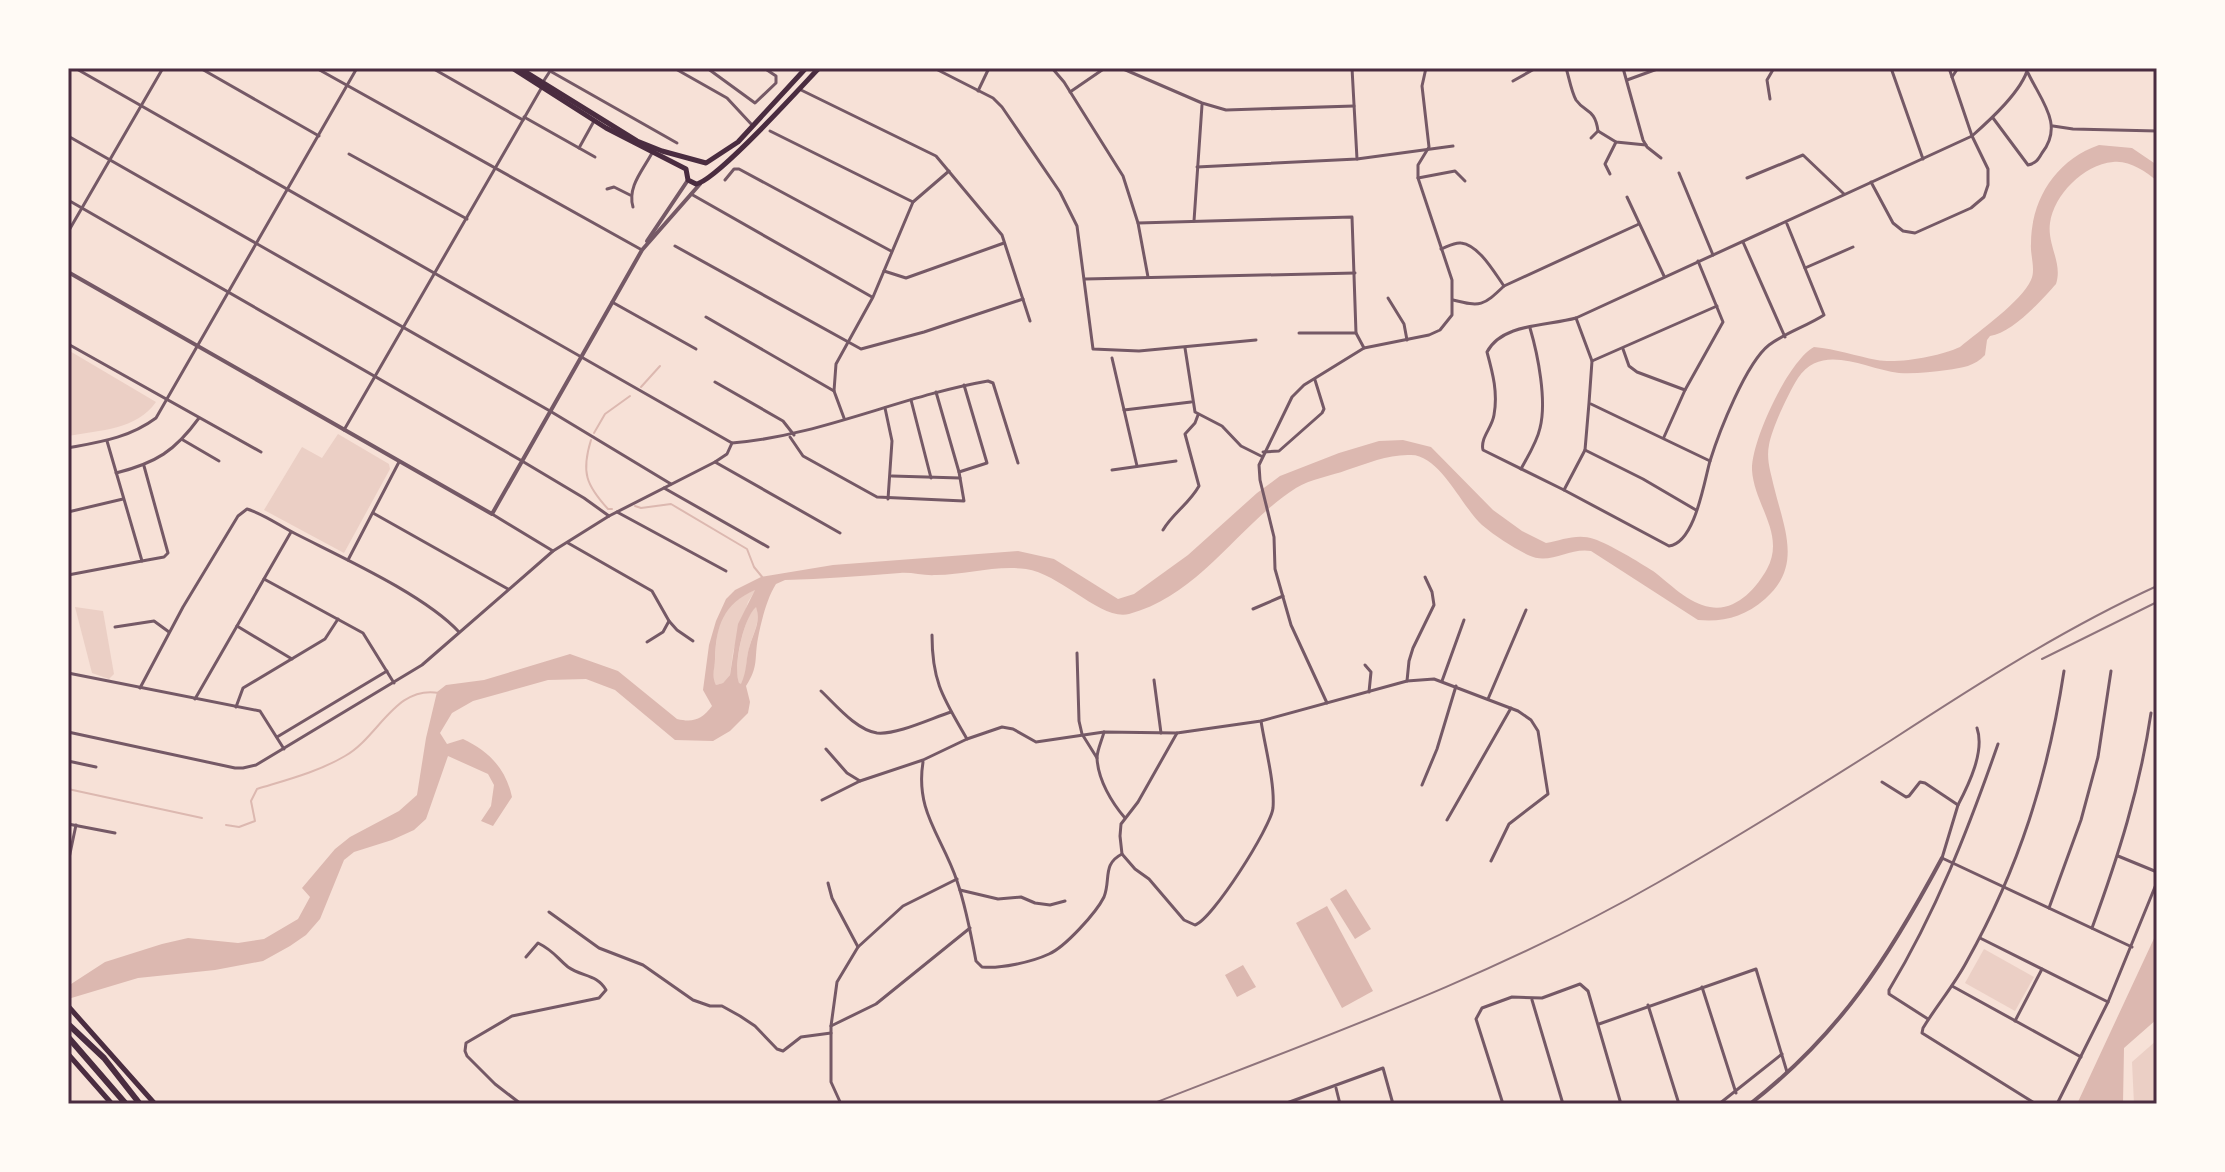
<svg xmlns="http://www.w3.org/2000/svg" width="2225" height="1172" viewBox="0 0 2225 1172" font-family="'Roboto Serif',serif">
<rect width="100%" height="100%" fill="#f7e1d7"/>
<g fill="#ebcfc5">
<path d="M68,350L156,402C136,430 101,430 68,436Z"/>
<polygon points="338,434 389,464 390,469 344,553 264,510 302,447 322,458"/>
<path d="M756,589L748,602L733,652L730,675L723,683L716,685C711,676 714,670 715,660C717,623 720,606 756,589Z"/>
<path d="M756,606C761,621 754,631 750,645C745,659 748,671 742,684H739C733,667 743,619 756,606Z"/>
<polygon points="75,607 103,611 114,674 109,679 92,673"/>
<polygon points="1984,949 2034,977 2015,1011 1965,983"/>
<polygon points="2157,1040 2157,1104 2134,1104 2132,1062"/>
</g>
<g fill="#dcb8b0" fill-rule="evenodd">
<path d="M2099,145L2132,148L2157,165V181C2145,171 2129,160 2113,162C2083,165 2054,195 2050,223C2047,245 2063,263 2056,284C2042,300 2012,333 1990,336L1987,340L1985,355C1975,366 1962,368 1947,370C1931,372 1915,374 1899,373C1865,369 1822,342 1798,378C1788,394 1772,428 1769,445C1766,460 1771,473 1774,487C1784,528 1803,566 1765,599C1744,617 1725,622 1698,620L1591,551C1569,547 1550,566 1528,555C1512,547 1496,537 1482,525C1462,507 1440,455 1411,455C1389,454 1368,463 1347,470C1331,476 1310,479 1296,488C1237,526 1200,595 1129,614C1101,621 1061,574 1026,569C995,565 966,575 936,575C924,576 912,572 900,573C861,576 823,579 785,580L776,584C767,598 761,622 758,638C754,659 759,666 746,686L750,702L748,713L730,731L713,741L675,740L615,690L586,679L548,680L473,701L452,713L440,733L447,744L463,739C489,751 506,769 512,797L493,826L481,821L491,806L494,785L488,774L448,756L426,819L414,830L392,840L354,852L344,860L320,919L306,935L290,946L263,961L215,970L138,978L68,999V986L105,962L162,944L188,938L238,943L264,939L298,919L310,897L302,888L335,849L350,837L399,811L417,795L426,738L437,692L446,685L484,680L570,654L618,671L677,719C694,723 702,719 712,706L703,690L709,645L716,621L726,599L735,590L761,577L833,565L1018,551L1054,559L1118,599L1134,594L1188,555L1257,493L1280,476L1339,453L1379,441L1403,440L1431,447L1493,510L1522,531L1546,543C1562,540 1578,533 1594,539C1609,544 1639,562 1653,571C1669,583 1689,604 1710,607C1735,612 1756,589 1767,569C1786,534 1754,505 1752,470C1751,441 1789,360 1814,347C1836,349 1856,356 1877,360C1898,364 1941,356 1960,347C1978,332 2022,301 2031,280C2036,269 2030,255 2031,244C2031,199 2056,160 2099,145ZM755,590L738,624L730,675L723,683L716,685C711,675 715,669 715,659C716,626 723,604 755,590ZM756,607C761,622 754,631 750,645C745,659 748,669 741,684L739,683C733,667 743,619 756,607Z"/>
<polygon points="1346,889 1371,929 1355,939 1330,899"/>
<polygon points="1327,906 1373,991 1342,1008 1296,923"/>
<polygon points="2157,932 2157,1019 2124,1048 2123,1104 2077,1104"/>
<polygon points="1243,965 1256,987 1237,997 1225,975"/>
</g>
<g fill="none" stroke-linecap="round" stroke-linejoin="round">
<g stroke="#dcb8b0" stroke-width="2">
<polyline points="641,387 660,366"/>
<polyline points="594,433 605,414 630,396"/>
<path d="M591,440C581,472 586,485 608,509H612"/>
<polyline points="635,506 641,508 671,504 747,549 754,567 763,578"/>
<polyline points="68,789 202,818"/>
<path d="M226,825L239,827L255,821L251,801L257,789C286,780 318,772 345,756C379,737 395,685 439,693"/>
</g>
<g stroke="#755966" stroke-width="3">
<polyline points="75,68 732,443"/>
<polyline points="200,68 319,136"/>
<polyline points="316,68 642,250"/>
<polyline points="432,68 523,120"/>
<polyline points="674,68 727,98 753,126"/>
<polyline points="707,68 755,103 776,83 776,76 764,68"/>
<polyline points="934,68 993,98 1002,107 1060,192 1077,226 1093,349 1139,351 1256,340"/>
<polyline points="1052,68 1064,82 1123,176 1138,223 1148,277"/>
<polyline points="1121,68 1202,103 1226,110 1354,106"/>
<polyline points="1352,68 1357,159"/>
<path d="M1566,68C1569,77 1571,91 1576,100C1585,113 1595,108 1598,131L1591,138"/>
<polyline points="1623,68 1643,140 1647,147 1661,158"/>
<polyline points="1891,68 1923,159"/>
<polyline points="2057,68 2157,69"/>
<polyline points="550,71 677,143"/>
<polyline points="1952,77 1958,68"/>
<polyline points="1627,80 1660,68"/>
<polyline points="1513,81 1536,68"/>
<polyline points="543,82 552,68"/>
<polyline points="799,89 936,156 1002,235 1030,321"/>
<polyline points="978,91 989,68"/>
<polyline points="1070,92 1105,68"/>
<polyline points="1770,99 1767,80 1774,68"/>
<polyline points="524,117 595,157"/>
<path d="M1993,118L2028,165C2036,163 2038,160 2042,153C2064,125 2042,102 2028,73"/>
<polyline points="2053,126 2073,129 2157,131"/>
<polyline points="770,131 913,202"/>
<polyline points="1598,131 1616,142 1646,145"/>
<polyline points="68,136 550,411 671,484"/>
<polyline points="579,148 594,121"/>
<polyline points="349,154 467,219"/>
<polyline points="1197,167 1357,159 1453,146"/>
<polyline points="1679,173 1713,255"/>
<polyline points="1610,174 1605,164 1616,142"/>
<polyline points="1418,178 1455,171 1465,181"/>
<polyline points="1747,178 1803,155 1844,194"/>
<polyline points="725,180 734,169 739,169 891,251"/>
<polyline points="1871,182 1893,223 1903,231 1915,233 1971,208 1984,197 1988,185 1988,169 1972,136 1949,68"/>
<polyline points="607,189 614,187 630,195"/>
<polyline points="691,194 872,297"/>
<polyline points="1627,197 1664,276"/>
<polyline points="68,200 522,461 584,498 609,516"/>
<path d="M633,207C627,187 643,170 652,153"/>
<polyline points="1194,221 1202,105"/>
<polyline points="1138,223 1352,217 1356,333 1364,348"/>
<path d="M1787,224L1824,315C1807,326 1785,333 1769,345C1746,363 1719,432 1710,461C1704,482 1695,543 1669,546L1564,490L1483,450C1480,438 1492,428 1494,415C1498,393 1493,374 1487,352C1502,323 1548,326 1576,318L1972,136C1990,120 2022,91 2028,68"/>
<polyline points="68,232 163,68"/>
<polyline points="1743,242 1785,337"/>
<polyline points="675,246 861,349 924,332 1023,299"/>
<path d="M1441,249C1447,247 1454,242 1461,243C1479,245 1494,272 1504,286"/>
<polyline points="1805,268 1853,247"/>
<polyline points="884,271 906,278 1004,243"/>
<polyline points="1085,279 1355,273"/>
<polyline points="1388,298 1404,324 1407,340"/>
<path d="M1453,300C1481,307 1483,306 1504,286L1639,224"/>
<polyline points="612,302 696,349"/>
<polyline points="706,317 834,391"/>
<polyline points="1299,333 1356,333"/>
<polyline points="68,344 261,452"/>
<polyline points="1185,348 1195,412 1222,426 1241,446 1261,456"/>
<polyline points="1623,349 1629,366 1637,372 1685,390"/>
<polyline points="1112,358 1137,466"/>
<polyline points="1592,361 1717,306"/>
<polyline points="715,382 783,421 794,435"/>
<polyline points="911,400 931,478"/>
<polyline points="1591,404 1710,461"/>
<polyline points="885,408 892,441 888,499"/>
<polyline points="1124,410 1191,402"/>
<polyline points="844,418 834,391 836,364 873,297 913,202 949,171"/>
<polyline points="344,430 542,87"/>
<polyline points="790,437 803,456 877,497 964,501 959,472 936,392"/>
<polyline points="1664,437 1685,390 1723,322 1698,261"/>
<polyline points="183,440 219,461"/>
<path d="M68,448C100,442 129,438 156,418L357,68"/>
<polyline points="1585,450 1643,479 1696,510"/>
<polyline points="1263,452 1279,451 1322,413 1324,409 1315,380"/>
<polyline points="715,462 840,533"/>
<path d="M1521,469C1528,456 1537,442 1540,428C1547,401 1538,355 1530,328"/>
<polyline points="1112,470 1176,461"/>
<polyline points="959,472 987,463 964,385"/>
<path d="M116,473C156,463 175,451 199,418"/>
<polyline points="892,476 960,478"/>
<polyline points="664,488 768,547"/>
<polyline points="1564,490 1585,450 1589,403 1592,361 1576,318"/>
<polyline points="68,512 123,499"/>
<polyline points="617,512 726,571"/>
<polyline points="373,513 508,589"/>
<polyline points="492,514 553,551"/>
<path d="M1163,530C1173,513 1189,504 1199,486L1185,434L1195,423L1198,415"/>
<polyline points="568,543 652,591 669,621 663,632 647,642"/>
<polyline points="348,560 399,462"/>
<polyline points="142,561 164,557 168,553 144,466"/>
<polyline points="68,575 142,561 107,441"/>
<polyline points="264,579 363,633 394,683"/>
<polyline points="1253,609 1283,596"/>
<polyline points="669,621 677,630 693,641"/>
<polyline points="237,626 292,659"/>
<polyline points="115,627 154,621 169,632"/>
<path d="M932,635C932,683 944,699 967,739"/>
<polyline points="1077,653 1079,721 1082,734 1097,758"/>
<polyline points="1365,665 1371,672 1369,692"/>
<polyline points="68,673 260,711 284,749"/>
<polyline points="1154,680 1161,733"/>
<polyline points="1407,681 1409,661 1413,648 1434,605 1432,592 1425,577"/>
<polyline points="1442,681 1464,620"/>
<path d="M140,688L183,607L238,516L247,509C264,514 280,526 296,534C343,558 425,595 459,632"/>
<path d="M821,691C835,704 856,730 877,733C897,735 932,718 951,712"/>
<polyline points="195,699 291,532"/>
<polyline points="1488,699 1526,610"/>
<polyline points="1327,703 1291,625 1275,569 1274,537 1260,480 1259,465 1292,397 1304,385 1364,348 1429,335 1440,330 1452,315 1452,280 1418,178 1418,165 1429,147 1422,86 1426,68"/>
<polyline points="236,707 243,688 325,639 338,619"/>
<path d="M68,732L235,768H243L256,765L422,665L553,551L609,516L715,462L727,454L732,443C820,436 901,396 988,381L993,383L1018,463"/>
<path d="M1104,732C1102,740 1097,750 1097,758C1098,780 1112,803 1125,818"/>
<path d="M1177,733L1138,802L1121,824L1120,836L1122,854L1135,869L1149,879L1184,920L1195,925C1212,920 1271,827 1273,808C1275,783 1265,747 1261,721"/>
<polyline points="277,737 387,671"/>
<polyline points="826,749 847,773 860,781"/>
<polyline points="68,761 96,767"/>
<path d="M923,762C915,812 942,836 957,881C966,907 971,934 976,961L982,967C1000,969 1032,962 1049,954C1065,947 1096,913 1104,897C1111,880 1102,864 1122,854"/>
<polyline points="1882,782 1906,797 1909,796 1920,782 1925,783 1958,805 1942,858 2132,947"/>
<polyline points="1422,785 1437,749 1456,686"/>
<polyline points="822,800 860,781 923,760 967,739 1002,727 1013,729 1036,742 1104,732 1177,733 1261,721 1407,681 1434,679 1518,711 1531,720 1538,731 1548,794 1509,824 1491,861"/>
<path d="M1958,805C1969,784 1985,751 1977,728"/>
<polyline points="1447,820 1511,708"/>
<polyline points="68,824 115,833"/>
<polyline points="2118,856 2157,872"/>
<polyline points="68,863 76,825"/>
<polyline points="828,883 832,898 858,947"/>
<polyline points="960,890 998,899 1021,897 1035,903 1050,905 1065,901"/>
<polyline points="2049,908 2081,820 2098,757 2111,671"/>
<polyline points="549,912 599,948 643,965 693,1000 710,1006 722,1006 740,1016 755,1026 777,1049 783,1051 801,1037 831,1033"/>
<path d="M2092,928C2118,857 2140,788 2151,713"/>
<polyline points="1980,938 2108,1002"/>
<polyline points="1952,986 2081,1057"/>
<polyline points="1702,987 1736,1093"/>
<polyline points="1532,1000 1563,1104"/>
<polyline points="1648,1005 1679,1104"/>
<path d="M1928,1019L1889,994V990C1936,912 1968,830 1998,744"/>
<polyline points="2015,1021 2042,969"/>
<polyline points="1599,1024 1756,969 1787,1072"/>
<polyline points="831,1026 876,1004 970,928"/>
<polyline points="1336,1088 1340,1104"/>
<path d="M521,1104L495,1084L467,1056L465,1051L466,1043L512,1016L599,998L606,990C597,974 582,977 568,967C556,957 554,951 538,943L526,957"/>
<polyline points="629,1104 647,1104"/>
<polyline points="841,1104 831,1082 831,1026 837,982 858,947 903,906 957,879"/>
<polyline points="1284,1104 1383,1068 1393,1104"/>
<polyline points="1503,1104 1476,1019 1482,1008 1512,997 1542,998 1580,984 1588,991 1621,1104"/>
<polyline points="1719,1104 1782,1054"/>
<path d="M2036,1104L1922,1033L1923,1028C1937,1005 1955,984 1967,961C2019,868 2048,776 2064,671"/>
<polyline points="2057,1104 2108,1002 2157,882"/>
</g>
<g stroke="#755966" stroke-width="4">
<polyline points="647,241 688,180"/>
<polyline points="68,272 492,514 642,250 700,184"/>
<path d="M1750,1104C1840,1034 1889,957 1942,858"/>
</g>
<g stroke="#4a2c40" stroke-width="5">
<path d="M512,68L606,128L686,169L688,180L696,184C716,181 800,88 819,68"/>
<polyline points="519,68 637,141 662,151 706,163 738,142 806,68"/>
</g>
<g stroke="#4a2c40" stroke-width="5">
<polyline points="68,1006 155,1104"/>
<polyline points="68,1054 112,1104"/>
</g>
<g stroke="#4a2c40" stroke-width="6">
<polyline points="68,1024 104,1058 140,1104"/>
<polyline points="68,1037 126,1104"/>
</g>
<g stroke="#8f747c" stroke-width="2">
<polyline points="2042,659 2157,602"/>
<path d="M1152,1104C1323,1037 1497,975 1657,883C1736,838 1813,790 1890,741C1976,685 2063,629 2157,586"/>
</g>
</g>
<rect width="2225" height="1172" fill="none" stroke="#fffaf5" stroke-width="140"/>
<rect x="70" y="70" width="2085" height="1032" fill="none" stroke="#4a2c40" stroke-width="3"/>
</svg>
